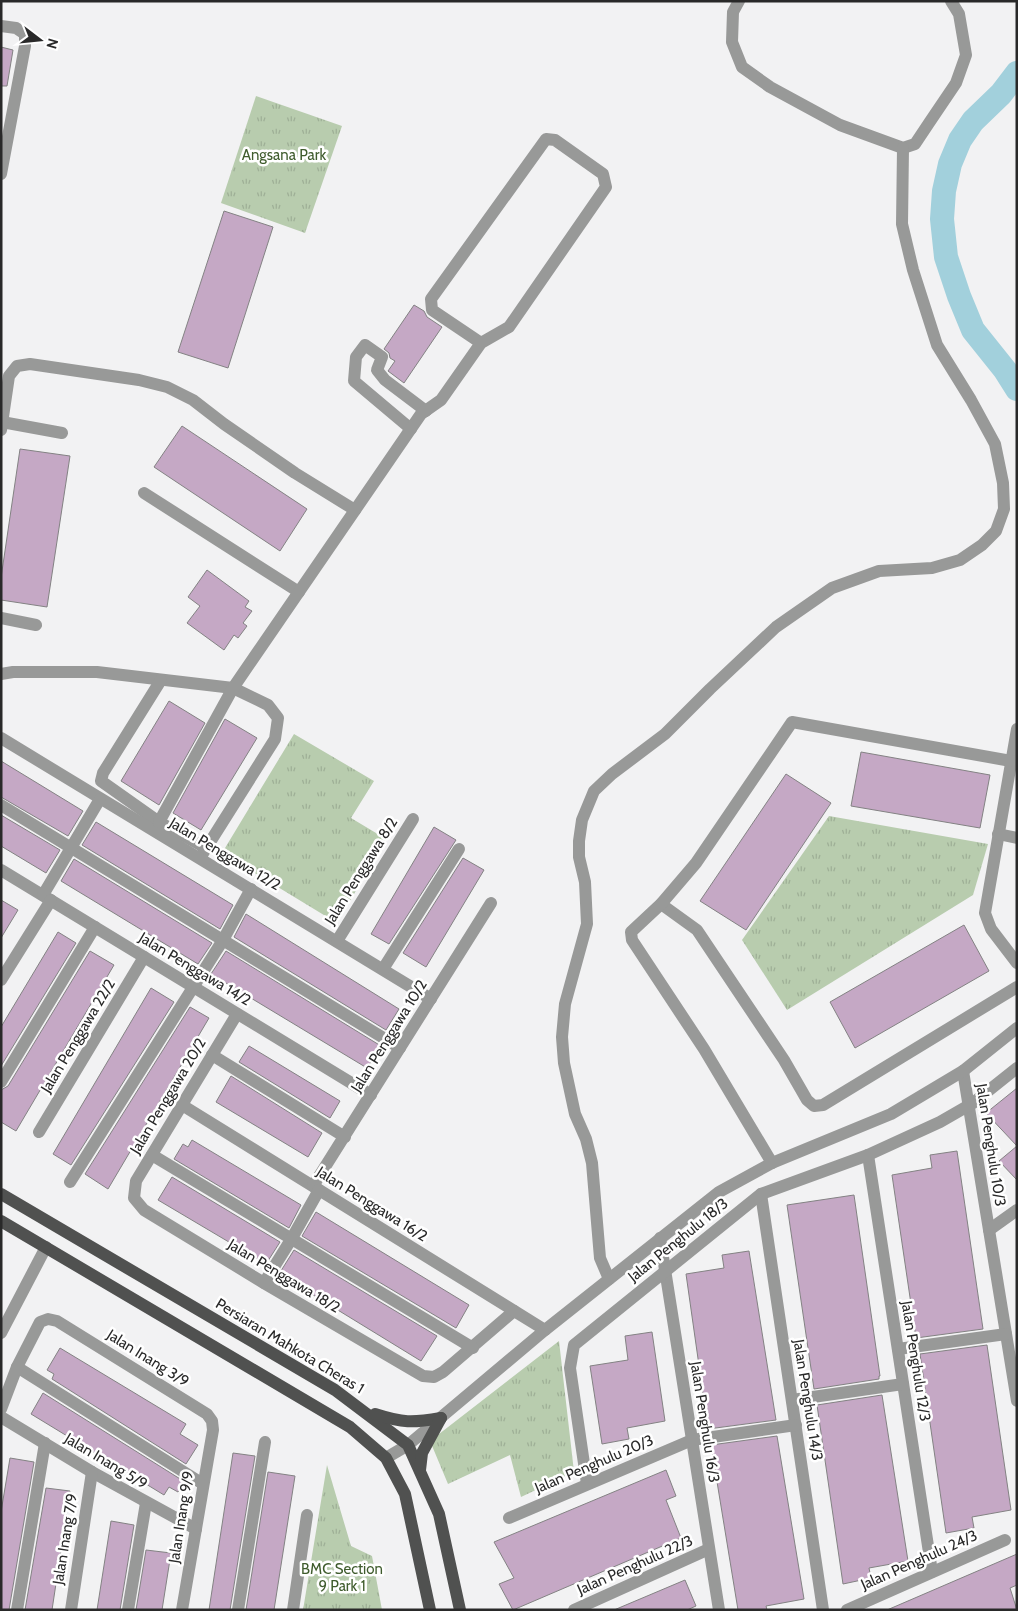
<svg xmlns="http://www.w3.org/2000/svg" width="1018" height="1611" viewBox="0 0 1018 1611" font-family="Cabin,sans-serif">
<defs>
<pattern id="park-tufts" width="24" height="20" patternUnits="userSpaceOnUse" patternTransform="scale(1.25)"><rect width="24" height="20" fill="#b8ccae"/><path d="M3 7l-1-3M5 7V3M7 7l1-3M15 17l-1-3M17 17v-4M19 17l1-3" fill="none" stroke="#9eaf96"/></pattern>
</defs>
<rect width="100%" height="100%" fill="#f2f2f3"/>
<g fill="url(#park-tufts)">
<polygon points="256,96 342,126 305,233 221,203"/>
<polygon points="294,734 374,781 351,818 386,839 337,923 222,853"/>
<polygon points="829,816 988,844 973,895 787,1010 742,940"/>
<polygon points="559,1341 574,1472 521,1497 510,1455 448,1484 430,1441"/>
<polygon points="327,1465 351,1546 372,1556 382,1610 303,1610"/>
</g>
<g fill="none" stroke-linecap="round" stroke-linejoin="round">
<polyline stroke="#a2d0dc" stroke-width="24" points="1017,73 1001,94 973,121 960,140 950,164 944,191 942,219 946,257 959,296 973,330 1005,370 1017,389"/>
</g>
<g fill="#c5a8c5" stroke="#838283">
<polygon points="1,47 13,50 7,86 1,86"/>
<polygon points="224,211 273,227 228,368 178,352"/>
<polygon points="414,305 424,311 427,317 442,327 404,383 388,371 395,361 390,358 389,353 384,349"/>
<polygon points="182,426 307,509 280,551 154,467"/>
<polygon points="20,449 70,456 47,607 1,600 1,578"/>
<polygon points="207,570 249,601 245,607 252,611 243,623 247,626 238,638 234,635 224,650 187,623 200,606 188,597"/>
<polygon points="169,701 205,723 159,805 121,781"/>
<polygon points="225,719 257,738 201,830 173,813"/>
<polygon points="861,752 990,775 980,828 851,806"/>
<polygon points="1,761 83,811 68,836 1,797"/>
<polygon points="786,774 831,803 746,930 700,901"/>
<polygon points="1,815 60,850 46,873 1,846"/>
<polygon points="96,822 233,905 220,929 82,845"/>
<polygon points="434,827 456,840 389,944 371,934"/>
<polygon points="463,858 484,870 426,967 403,953"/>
<polygon points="74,859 212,943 198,964 61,881"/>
<polygon points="1,900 18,910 1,938"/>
<polygon points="246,914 399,1009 386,1030 234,937"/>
<polygon points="964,925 989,971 855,1048 830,1002"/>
<polygon points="58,932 76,943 1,1066 1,1027"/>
<polygon points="90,951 114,965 16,1131 1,1122 1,1090 8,1086"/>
<polygon points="226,951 381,1046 367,1068 211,974"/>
<polygon points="151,988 174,1002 71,1165 53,1154"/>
<polygon points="190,1007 209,1018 108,1189 85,1174"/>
<polygon points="249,1046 340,1101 330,1118 239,1062"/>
<polygon points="231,1076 322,1133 308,1157 216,1102"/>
<polygon points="1017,1088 1017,1146 986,1113"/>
<polygon points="192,1140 301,1205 289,1228 174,1159 183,1144 188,1147"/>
<polygon points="1017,1146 1017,1180 999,1161"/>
<polygon points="957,1151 983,1329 916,1338 892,1175 932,1168 930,1155"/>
<polygon points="172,1177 280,1242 266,1264 158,1200"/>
<polygon points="854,1195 880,1376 879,1376 879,1379 814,1389 787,1205"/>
<polygon points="316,1212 469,1305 456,1328 302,1236"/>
<polygon points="294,1250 437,1336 421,1361 279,1274"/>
<polygon points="749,1251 776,1420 708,1429 686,1274 724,1268 722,1255"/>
<polygon points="652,1332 665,1421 627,1428 629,1439 602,1444 590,1366 628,1360 625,1336"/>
<polygon points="987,1345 1011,1510 972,1517 974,1528 946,1533 920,1354"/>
<polygon points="60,1348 186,1424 180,1434 198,1445 186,1464 52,1379 54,1374 47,1370"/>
<polygon points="43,1393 185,1482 178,1492 169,1487 164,1495 31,1414"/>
<polygon points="882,1395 908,1561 869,1568 871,1578 843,1584 817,1405"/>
<polygon points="777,1436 804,1599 766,1606 767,1610 738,1610 711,1445"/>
<polygon points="233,1453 255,1456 230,1610 209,1610"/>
<polygon points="10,1458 34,1462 9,1610 1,1610 1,1512"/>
<polygon points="666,1470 676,1496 666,1500 681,1538 513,1610 499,1584 514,1578 494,1542"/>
<polygon points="268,1472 295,1476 274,1610 246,1610"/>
<polygon points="46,1488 70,1491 52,1610 25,1610"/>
<polygon points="111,1521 134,1525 120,1610 97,1610"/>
<polygon points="146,1550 171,1553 162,1610 136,1610"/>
<polygon points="1017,1554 1017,1585 1010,1588 1017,1610 887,1610"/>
<polygon points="685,1580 696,1606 687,1610 614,1610"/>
</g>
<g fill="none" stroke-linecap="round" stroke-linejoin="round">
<g stroke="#989998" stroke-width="12">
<polyline points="739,1 733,12 732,42 742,67 770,87 840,125 903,148 915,144 929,123 956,83 966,55 959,14 951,1"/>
<polyline points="1,26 16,28 25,34 25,46 1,174"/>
<polyline points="2,422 62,433"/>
<polyline points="411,429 354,381 356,357 365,345 382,357 377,370 385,380 426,411"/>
<polyline points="1,430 9,376 17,366 30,364 139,380 167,387 193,400 224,424 295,473 355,510"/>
<polyline points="144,493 299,592"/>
<polyline points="1,618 36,625"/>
<polyline points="1,674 13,672 97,672 233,688 268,705 278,718 275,739 200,858"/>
<polyline points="161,680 103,773 101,781 159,822 206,848"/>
<polyline points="1017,729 985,913 991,929 1017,963"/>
<polyline points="1,738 431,999"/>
<polyline points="1,805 400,1048"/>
<polyline points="159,822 233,688 421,414 441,400 481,343 509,327 606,187 603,174 555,140 546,139 431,299 432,310 481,343"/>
<polyline points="998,834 1017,838"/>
<polyline points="1,870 371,1095"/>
<polyline points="43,895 100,799"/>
<polyline points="661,904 697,930 784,1060 807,1100 814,1106 823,1105 1017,987"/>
<polyline points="337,941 413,819"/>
<polyline points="383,969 459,849"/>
<polyline points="1,980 51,900"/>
<polyline points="237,1014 136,1181 134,1198 144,1210 264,1283 423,1376 434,1377 443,1372 514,1311"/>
<polyline points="212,1055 345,1137"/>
<polyline points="963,1071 1017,1401"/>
<polyline points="1,1082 95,927"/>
<polyline points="182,1105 545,1330"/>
<polyline points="39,1132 144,957"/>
<polyline points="152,1155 473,1348"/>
<polyline points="868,1155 932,1572"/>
<polyline points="772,1163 704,1049 632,940 631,932 661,904 696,863 792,722 1011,761"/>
<polyline points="70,1182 223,940 251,889"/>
<polyline points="313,1186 491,903"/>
<polyline points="761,1194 823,1610"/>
<polyline points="989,1230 1017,1210"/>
<polyline points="660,1238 719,1610"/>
<polyline points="609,1279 600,1258 592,1163 586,1139 575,1114 564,1063 562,1037 565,1004 587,924 585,882 579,857 579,841 582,820 594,791 612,774 665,734 710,689 776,627 832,588 879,571 932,568 960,560 982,545 996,531 1004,509 1003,483 995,444 971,400 937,345 913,270 902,224 903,148"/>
<polyline points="264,1283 292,1238 319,1190"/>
<polyline points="1,1333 46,1247"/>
<polyline points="898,1349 1006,1334"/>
<polyline points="17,1367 203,1484"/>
<polyline points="792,1400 903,1384"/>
<polyline points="1,1409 17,1367 40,1322 48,1319 57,1321 207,1414 212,1421 213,1430 182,1610"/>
<polyline points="1,1417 92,1472 196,1529"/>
<polyline points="386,1458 408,1445 545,1330 719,1192 772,1163 891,1114 963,1071 1017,1028"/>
<polyline points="587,1484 570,1368 574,1345 761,1194 868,1155 940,1122 973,1103 1017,1068"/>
<polyline points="509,1518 692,1440 796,1425"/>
<polyline points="17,1610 45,1443"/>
<polyline points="71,1610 92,1472"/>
<polyline points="128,1610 146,1503"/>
<polyline points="238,1610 265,1442"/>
<polyline points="293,1610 307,1515"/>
<polyline points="574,1610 709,1549"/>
<polyline points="847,1610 1005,1540"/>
</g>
<g stroke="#505150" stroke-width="12">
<polyline points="1,1194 335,1390 408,1445 439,1514 460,1610"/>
<polyline points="1,1221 350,1427 386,1458 405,1494 430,1610"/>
<path d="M375,1414C403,1423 412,1423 441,1418"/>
<polyline points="420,1470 422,1453 441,1418"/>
</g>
</g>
<g text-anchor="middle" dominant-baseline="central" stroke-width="5" stroke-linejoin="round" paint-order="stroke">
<g font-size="15" fill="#3f5c2d" stroke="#fff">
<text x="284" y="155">Angsana Park</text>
<text x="342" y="1569">BMC Section<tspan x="342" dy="17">9 Park 1</tspan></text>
</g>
<g font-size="15" fill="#292929" stroke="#fff">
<text transform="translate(225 854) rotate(31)">Jalan Penggawa 12/2</text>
<text transform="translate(361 871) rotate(-58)">Jalan Penggawa 8/2</text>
<text transform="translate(195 969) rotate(31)">Jalan Penggawa 14/2</text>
<text transform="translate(78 1036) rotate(-59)">Jalan Penggawa 22/2</text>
<text transform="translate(389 1036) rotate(-58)">Jalan Penggawa 10/2</text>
<text transform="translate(168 1096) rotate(-59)">Jalan Penggawa 20/2</text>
<text transform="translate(991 1145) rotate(81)">Jalan Penghulu 10/3</text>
<text transform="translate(372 1204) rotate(32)">Jalan Penggawa 16/2</text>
<text transform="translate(678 1240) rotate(-39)">Jalan Penghulu 18/3</text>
<text transform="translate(284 1276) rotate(31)">Jalan Penggawa 18/2</text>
<text transform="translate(290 1346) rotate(31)">Persiaran Mahkota Cheras 1</text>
<text transform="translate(148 1358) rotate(32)">Jalan Inang 3/9</text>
<text transform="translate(916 1361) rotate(81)">Jalan Penghulu 12/3</text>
<text transform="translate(808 1400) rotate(81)">Jalan Penghulu 14/3</text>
<text transform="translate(705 1422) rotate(81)">Jalan Penghulu 16/3</text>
<text transform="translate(106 1461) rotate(31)">Jalan Inang 5/9</text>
<text transform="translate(594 1464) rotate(-23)">Jalan Penghulu 20/3</text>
<text transform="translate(181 1517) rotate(-81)">Jalan Inang 9/9</text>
<text transform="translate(65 1539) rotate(-81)">Jalan Inang 7/9</text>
<text transform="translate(919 1560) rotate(-24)">Jalan Penghulu 24/3</text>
<text transform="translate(635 1565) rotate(-24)">Jalan Penghulu 22/3</text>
</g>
</g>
<rect width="1018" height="1611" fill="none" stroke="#292929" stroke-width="5"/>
<g transform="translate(40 40) rotate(106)" stroke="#ffffff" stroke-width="4" paint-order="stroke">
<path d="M0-4L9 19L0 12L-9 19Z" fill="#292929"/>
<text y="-8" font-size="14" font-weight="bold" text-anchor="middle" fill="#292929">N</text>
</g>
</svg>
